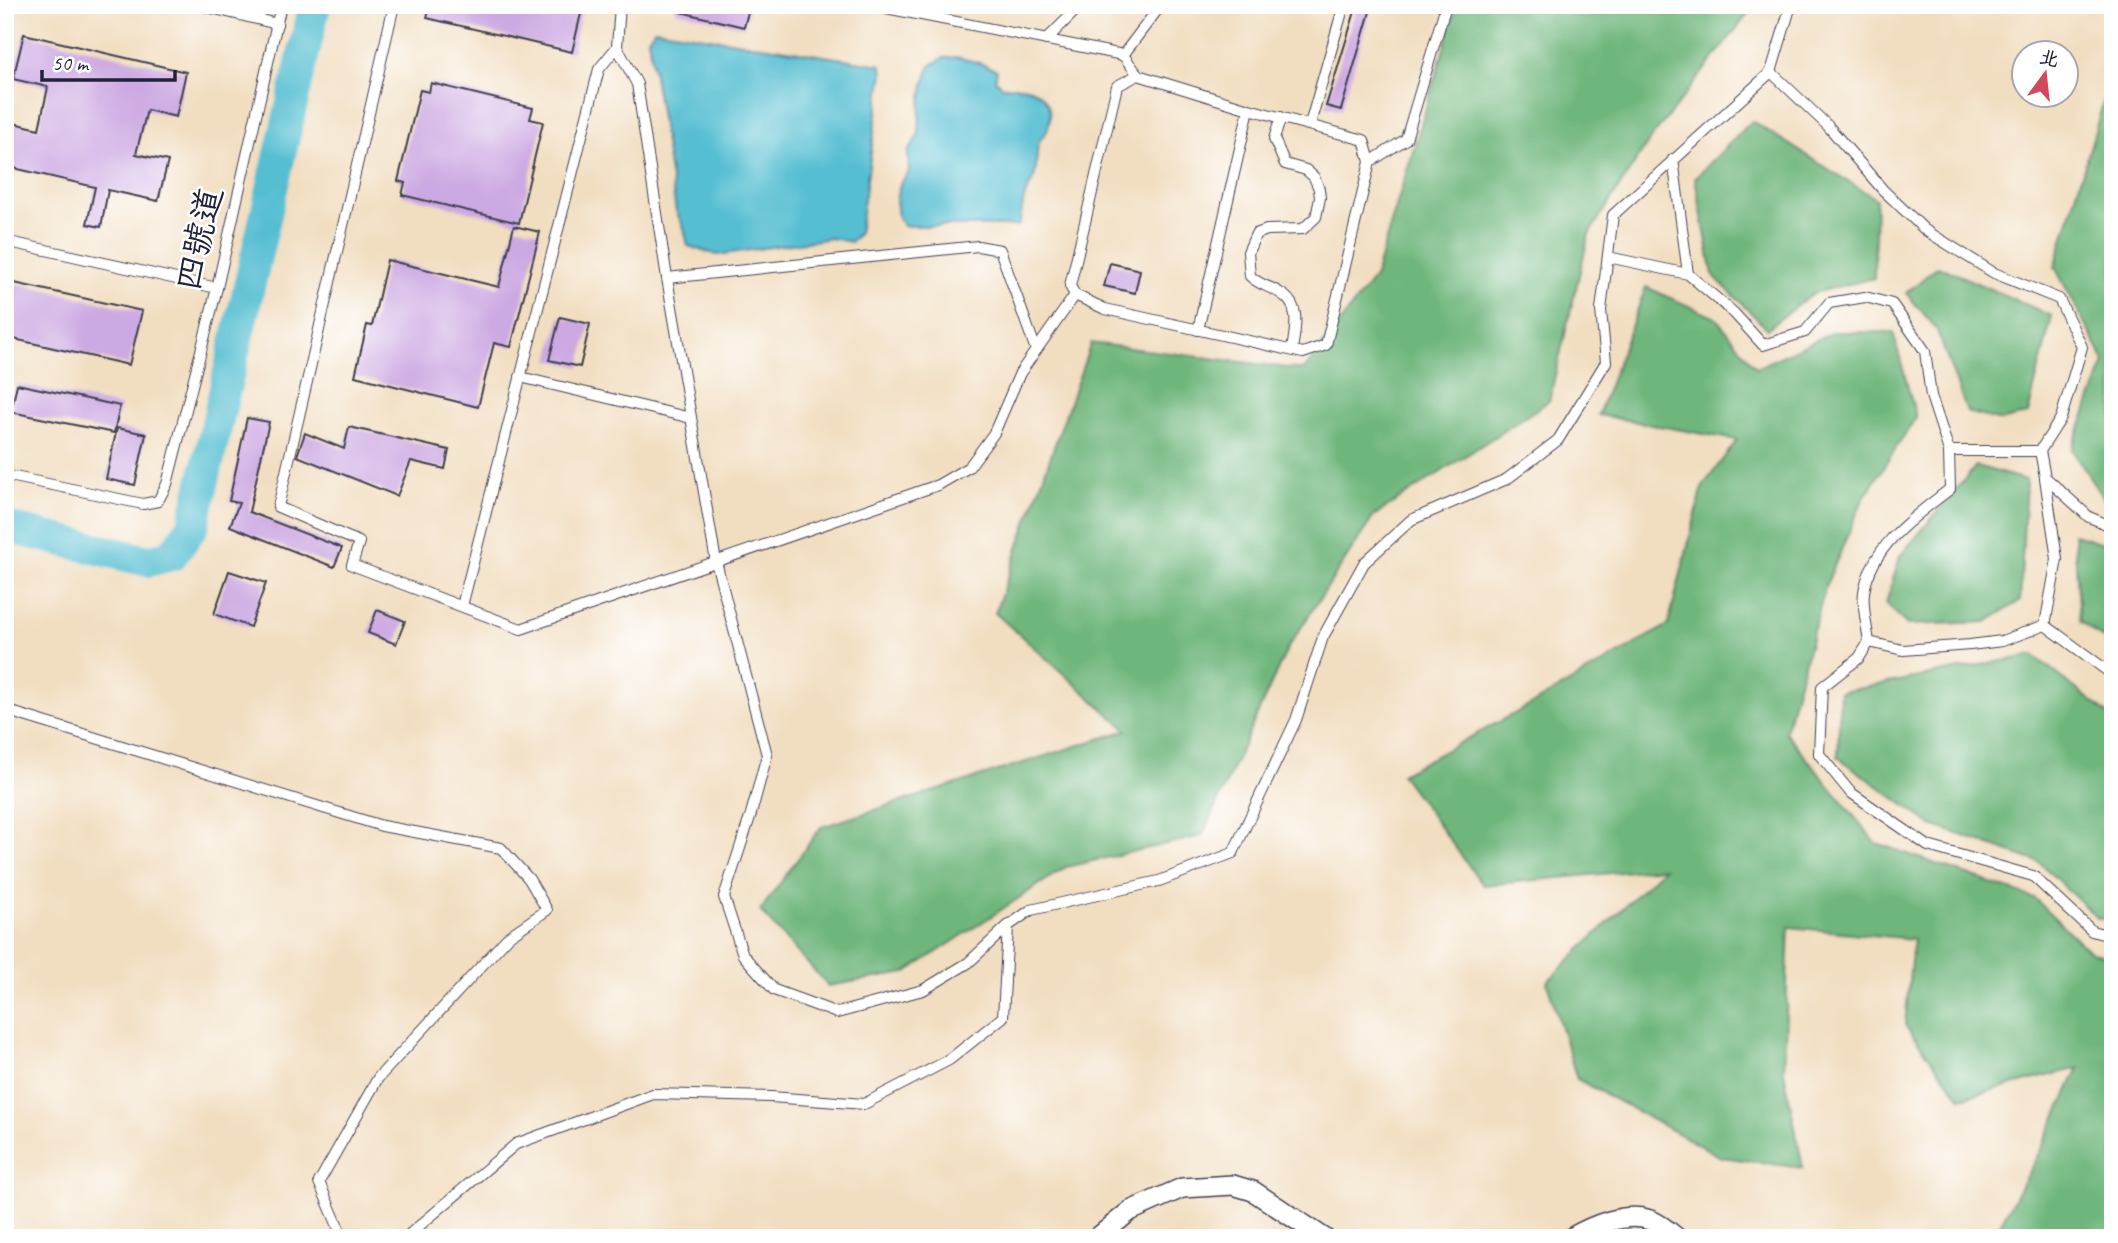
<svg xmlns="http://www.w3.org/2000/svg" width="2118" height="1243" viewBox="0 0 2118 1243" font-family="Caveat,'LXGW WenKai TC',sans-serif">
<rect width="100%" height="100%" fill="#fff"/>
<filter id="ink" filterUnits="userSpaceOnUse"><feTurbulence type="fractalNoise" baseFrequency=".0143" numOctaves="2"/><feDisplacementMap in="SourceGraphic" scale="14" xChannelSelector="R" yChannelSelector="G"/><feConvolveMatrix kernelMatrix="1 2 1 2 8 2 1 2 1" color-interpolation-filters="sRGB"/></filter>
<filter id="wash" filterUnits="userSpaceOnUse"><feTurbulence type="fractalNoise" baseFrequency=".00686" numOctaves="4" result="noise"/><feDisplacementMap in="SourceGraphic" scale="28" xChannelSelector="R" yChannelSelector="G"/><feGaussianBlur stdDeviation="1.57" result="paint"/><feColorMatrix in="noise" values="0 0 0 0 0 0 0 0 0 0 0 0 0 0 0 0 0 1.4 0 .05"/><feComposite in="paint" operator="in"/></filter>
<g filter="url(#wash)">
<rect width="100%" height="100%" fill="#f1ddbf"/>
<g fill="#6eb67c" stroke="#486c5c" stroke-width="2">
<polygon points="1457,5 1755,5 1649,141 1589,234 1549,401 1374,516 1287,649 1202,836 1066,867 905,973 828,986 760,911 821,827 1127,730 995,613 1091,343 1304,370 1375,276"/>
<polygon points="2113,96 2113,506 2108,505 2072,450 2105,362 2055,267 2104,100"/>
<polygon points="1752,121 1876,199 1874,278 1813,293 1767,329 1713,275 1695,178"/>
<polygon points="1938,266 2052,316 2028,414 2001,421 1967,412 1936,328 1906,293"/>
<polygon points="1646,287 1716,318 1756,368 1833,332 1893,332 1916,417 1863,499 1826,585 1785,732 1876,843 2034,898 2089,951 2113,959 2113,1238 2010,1238 1997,1230 2039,1153 2079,1068 1961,1098 1905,1025 1913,939 1789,927 1784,1072 1803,1168 1721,1157 1577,1079 1547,982 1664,868 1483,885 1401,774 1529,706 1668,625 1703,486 1737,440 1598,415"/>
<polygon points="1976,466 2026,480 2020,601 1986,622 1907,625 1886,603 1900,556"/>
<polygon points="2074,534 2113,546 2113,646 2080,621"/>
<polygon points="2033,655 2113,718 2113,922 2096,917 2039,862 1932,825 1838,757 1840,692"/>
</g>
<g fill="#54bed1" stroke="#3b7086" stroke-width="2">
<polygon points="655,29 881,65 883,72 859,233 851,242 831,238 717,255 688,246 684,228 676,211 648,38"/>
<path d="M956,57L977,62L997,70L995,80L1003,87C1031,82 1057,97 1048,128C1047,134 1041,136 1039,142C1036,149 1037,166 1035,174C1033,183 1026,190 1024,199C1021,208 1023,217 1018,226H904L898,218L896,200L900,184L909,172L908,152L919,134L920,108L924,84L930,66L943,58Z"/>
</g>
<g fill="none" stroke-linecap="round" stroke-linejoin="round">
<polyline stroke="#54bed1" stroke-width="32" points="5,527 148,561 172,555 193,526 315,5"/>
</g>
<g id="blocks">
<g fill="#cca9e2">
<polygon points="430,5 583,5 572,52 427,18"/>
<polygon points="676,5 750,5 744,27 676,11"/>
<polygon points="1357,5 1372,5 1341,110 1326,106"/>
<polygon points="24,34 186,72 176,117 147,110 136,154 168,161 158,201 108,190 101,227 87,224 95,187 5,166 5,121 39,129 48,87 13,79"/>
<polygon points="431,83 533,108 530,119 543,122 519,223 402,195 405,183 398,181 420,90 429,92"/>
<polygon points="514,226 540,232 511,347 494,343 478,407 355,376 367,325 372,326 387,260 499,287"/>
<polygon points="1110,263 1140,270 1135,293 1104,286"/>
<polygon points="5,281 142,311 129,365 5,337"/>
<polygon points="560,317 590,324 580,367 549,360"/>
<polygon points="17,384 120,406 114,433 11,412"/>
<polygon points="247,418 269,422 249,512 342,548 334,567 230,526 239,503 229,501"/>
<polygon points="349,427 449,450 445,469 411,461 397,496 297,456 305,433 344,449"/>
<polygon points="117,428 146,434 135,485 106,479"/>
<polygon points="229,571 266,583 250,627 214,614"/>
<polygon points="377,610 405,621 396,644 368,633"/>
</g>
</g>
</g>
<g filter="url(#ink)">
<use href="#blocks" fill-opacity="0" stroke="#413e4f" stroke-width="2"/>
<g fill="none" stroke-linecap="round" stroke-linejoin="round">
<g stroke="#413e4f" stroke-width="12">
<g id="service">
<polyline points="199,5 277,24"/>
<polyline points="394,5 278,507 359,542 352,565 521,629 938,485 969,467 994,433 1020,373 1075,295 1105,309 1303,353 1326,345 1370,162 1364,140 1249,109 1138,75 1117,86 1070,286 1075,295"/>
<polyline points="620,5 617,47 637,84 667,278 716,562 767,755 751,814 724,897 743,955 774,990 837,1013 923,990 968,963 1008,926 1031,910 1159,881 1233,853 1296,720 1323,637 1364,563 1411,520 1507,479 1558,440 1606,362 1601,310 1613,215 1771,72 1791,5"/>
<polyline points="871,5 1123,55 1161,5"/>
<polyline points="1046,40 1081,5"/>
<polyline points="1123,55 1138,75"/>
<polyline points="1771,72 1828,126 1883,190 1925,230 1994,273 2059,299 2082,347 2061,418 2040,451 2045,477 2089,517 2113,527"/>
<path d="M1281,117L1274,139L1285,164L1306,170L1314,177L1319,189L1320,198L1316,217L1303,229L1267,230L1256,234L1248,252L1250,276C1259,285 1269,286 1280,293C1302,305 1295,329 1292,350"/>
<polyline points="1310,124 1344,5"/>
<polyline points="1673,159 1688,274"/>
<polyline points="1370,162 1406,139 1446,5"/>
<polyline points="5,241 217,288"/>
<path d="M1608,257L1688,274L1734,313L1763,345L1805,332L1829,303L1865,297L1892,304L1925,351L1931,396L1949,451L1950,489C1914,517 1872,545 1864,592C1862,607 1867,627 1869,642L1903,650L1970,645L2002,641L2045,625L2113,675"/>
<polyline points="667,278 978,246 1000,250 1036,350"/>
<polyline points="1198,330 1249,109"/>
<polyline points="520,377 691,418"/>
<polyline points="1949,451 2040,451"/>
<polyline points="5,475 143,504 158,501 167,484 217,288 281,5"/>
<polyline points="2045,478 2057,559 2045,625"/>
<polyline points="462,606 599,69 617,47"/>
<polyline points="1869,642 1859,658 1822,687 1819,754 1850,792 1928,846 2033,876 2092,931 2113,937"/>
<polyline points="5,710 382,826 501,848 529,879 547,910 509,936 378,1078 319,1182 343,1238"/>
<polyline points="405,1238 516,1144 653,1094 771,1097 864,1104 949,1060 1003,1017 1008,926"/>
</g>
</g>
<g stroke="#413e4f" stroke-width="22">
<g id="minor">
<polyline points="1097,1238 1130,1211 1182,1188 1233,1185 1253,1191 1324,1238"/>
<path d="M1571,1238C1591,1226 1626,1211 1650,1220C1659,1223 1670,1232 1677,1238"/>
</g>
</g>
<use href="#service" stroke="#fff" stroke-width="10"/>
<use href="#minor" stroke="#fff" stroke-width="19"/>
</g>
</g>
<g text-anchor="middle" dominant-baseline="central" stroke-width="5" stroke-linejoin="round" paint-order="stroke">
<g font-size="35" fill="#22223b" stroke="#fff">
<text transform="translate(199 239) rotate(-77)">四號道</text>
</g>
</g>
<rect width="2118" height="1243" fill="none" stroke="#fff" stroke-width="28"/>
<g transform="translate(2045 74) rotate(15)"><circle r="33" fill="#ffffff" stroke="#a7a7b1" stroke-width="2"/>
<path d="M0-5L12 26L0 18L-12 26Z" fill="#d1495b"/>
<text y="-10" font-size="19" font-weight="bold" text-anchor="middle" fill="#22223b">北</text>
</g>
<path d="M42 70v10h133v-10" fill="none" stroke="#22223b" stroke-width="3.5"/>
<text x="52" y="70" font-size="21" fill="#22223b" stroke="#ffffff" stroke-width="5" paint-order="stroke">50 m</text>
</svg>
